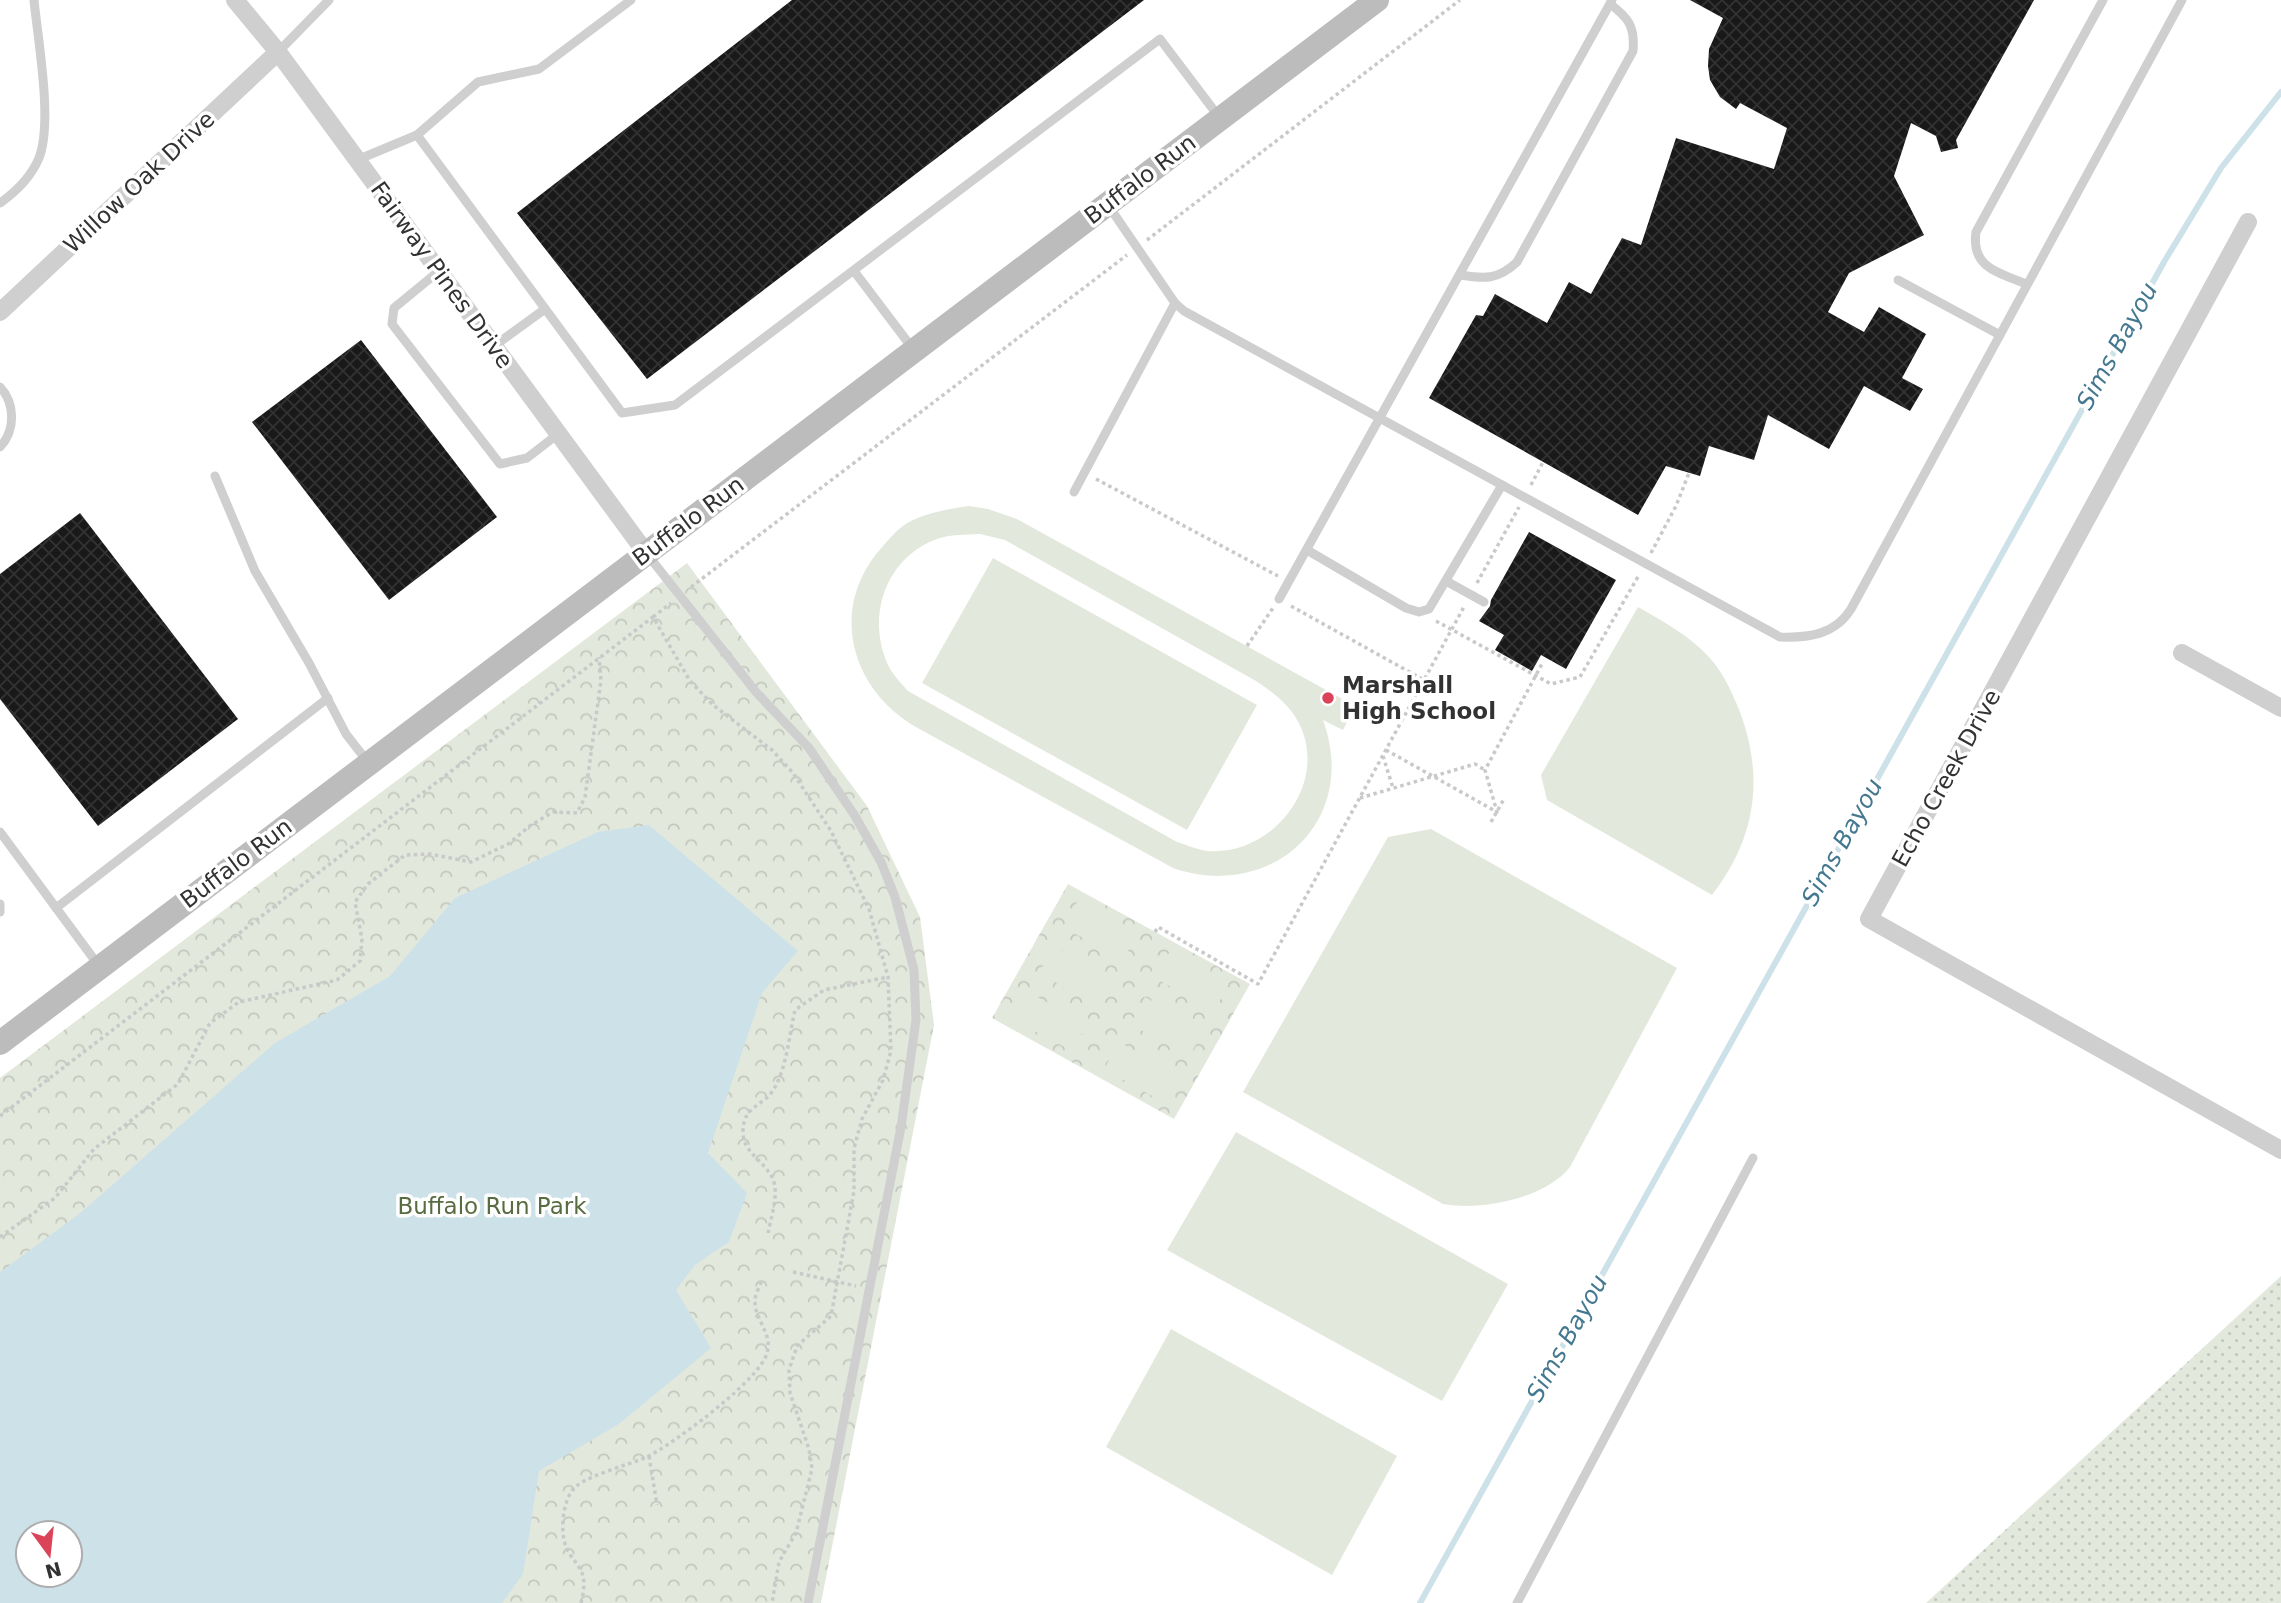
<svg xmlns="http://www.w3.org/2000/svg" width="2281" height="1603" viewBox="0 0 2281 1603" font-family="'DejaVu Sans',sans-serif">
<defs>
<pattern id="grass-dots" width="8" height="8" patternUnits="userSpaceOnUse" patternTransform="scale(1.75)"><rect width="8" height="8" fill="#e3e8dc"/><path d="M2 2h.1M6 6h.1" fill="none" stroke="#c3c7bd" stroke-width="1.8" stroke-linecap="round"/></pattern>
<pattern id="park-crowns" width="20" height="18" patternUnits="userSpaceOnUse" patternTransform="scale(1.75)"><rect width="20" height="18" fill="#e3e8dc"/><path d="M2 6a3 3 0 1 1 6 0M12 15a3 3 0 1 1 6 0" fill="none" stroke="#c3c7bd"/></pattern>
<pattern id="building-cross-hatch" width="8" height="8" patternUnits="userSpaceOnUse" patternTransform="scale(1.75)"><rect width="8" height="8" fill="#191919"/><path d="M0 0l8 8M0 8l8-8" fill="none" stroke="#323232"/></pattern>
</defs>
<rect width="100%" height="100%" fill="#fff"/>
<polygon fill="url(#grass-dots)" points="2281,1276 2281,1603 1926,1603"/>
<g fill="url(#park-crowns)" fill-rule="evenodd">
<path d="M687,563L867,806L920,917L934,1025L821,1603H0V1078ZM28,1533H70V1575H28Z"/>
<polygon points="1068,884 1250,984 1174,1119 992,1018"/>
</g>
<g fill="#e3e8dc" fill-rule="evenodd">
<path d="M969,506L988,509L1017,519L1355,706L1343,730L1323,720C1360,821 1272,902 1173,868L914,726C848,686 829,605 883,546C891,537 900,526 911,521C930,512 949,509 969,506ZM980,534L1005,540L1256,681C1271,691 1286,702 1296,718C1333,779 1275,856 1208,851C1198,850 1187,845 1177,842L908,691C901,683 893,675 888,665C866,617 885,558 937,539C950,534 966,535 980,534Z"/>
<polygon points="993,558 1257,705 1187,830 922,683"/>
<path d="M1638,607C1662,621 1689,635 1708,656C1722,671 1730,688 1738,707C1765,775 1757,837 1712,895L1547,800L1541,775Z"/>
<path d="M1431,829L1677,968L1570,1167C1545,1199 1480,1211 1443,1204L1243,1092L1388,837Z"/>
<polygon points="1078,900 1138,933 1123,960 1063,927"/>
<polygon points="1054,946 1113,979 1098,1006 1039,973"/>
<polygon points="1170,951 1229,984 1214,1011 1155,978"/>
<polygon points="1028,992 1087,1024 1072,1051 1013,1019"/>
<polygon points="1145,997 1204,1030 1189,1057 1130,1024"/>
<polygon points="1119,1042 1178,1075 1163,1102 1104,1069"/>
<polygon points="1236,1132 1508,1284 1442,1401 1167,1250"/>
<polygon points="1171,1329 1397,1456 1332,1575 1106,1447"/>
</g>
<path fill="#cde1e9" fill-rule="evenodd" d="M649,825L798,951L762,993L708,1153L747,1193L729,1242L695,1265L676,1290L711,1348L619,1424L539,1471L523,1574L502,1603H0V1272L79,1214L275,1043L390,976L455,898L598,832ZM28,1533H70V1575H28Z"/>
<g fill="none" stroke-linecap="round" stroke-linejoin="round">
<polyline stroke="#cde1e9" stroke-width="6" points="1420,1603 2164,262 2221,168 2281,92"/>
</g>
<g fill="url(#building-cross-hatch)">
<polygon points="792,0 1144,0 647,379 517,213"/>
<polygon points="1690,0 2034,0 1956,140 1958,148 1941,152 1936,136 1911,123 1894,176 1924,235 1849,273 1828,312 1864,332 1879,307 1926,334 1902,378 1923,389 1910,411 1864,386 1829,449 1768,415 1754,460 1709,446 1700,476 1666,466 1638,515 1429,398 1476,315 1483,316 1495,294 1547,323 1569,282 1591,294 1622,238 1641,245 1676,138 1774,169 1787,128 1740,103 1736,109 1720,97 1710,80 1708,66 1709,49 1723,18"/>
<polygon points="361,340 497,517 389,600 252,422"/>
<polygon points="80,513 238,719 98,826 0,699 0,574"/>
<polygon points="1529,532 1616,580 1566,669 1541,655 1532,671 1495,650 1504,635 1479,621 1490,606 1491,600"/>
</g>
<g fill="none" stroke-linecap="round" stroke-linejoin="round">
<g stroke="#c9c9c9" stroke-width="3.5" stroke-dasharray="3.5 3.5" stroke-linecap="butt">
<polyline points="1147,240 1460,0"/>
<polyline points="1096,479 1278,576"/>
<polyline points="1531,485 1543,462"/>
<polyline points="1651,553 1676,506 1689,473"/>
<polyline points="1477,583 1519,507"/>
<polyline points="691,587 1127,255"/>
<polyline points="1291,606 1424,680"/>
<polyline points="653,617 671,603"/>
<polyline points="1436,621 1551,684 1580,677 1639,575"/>
<polyline points="1247,646 1273,608"/>
<polyline points="1386,750 1497,812 1485,770 1543,662"/>
<polyline points="1383,756 1393,788"/>
<polyline points="1360,798 1475,764 1485,770"/>
<polyline points="1491,822 1504,799"/>
<polyline points="1155,932 1158,927 1258,984 1465,605"/>
<polyline points="0,1116 653,617 690,681 713,705 772,750 793,773 831,831 869,909 888,977 891,1051 883,1080 862,1119 854,1148 854,1191 831,1316 797,1346 789,1370 790,1393 809,1449 812,1469 796,1533 779,1562 772,1603"/>
<path d="M768,1233C771,1218 779,1194 773,1179C764,1160 742,1153 743,1130C744,1105 763,1107 774,1089C787,1066 789,1036 795,1010L824,990L888,977"/>
<polyline points="0,1237 55,1198 94,1149 178,1084 210,1023 239,1002 337,980 360,961 362,939 355,902 368,884 405,855 430,854 471,862 508,844 531,825 553,812 577,813 585,797 601,680 599,657"/>
<polyline points="793,1272 856,1286"/>
<polyline points="649,1456 657,1505"/>
<path d="M581,1603C583,1594 585,1585 583,1576C581,1567 571,1558 567,1549C560,1534 562,1507 571,1492C579,1477 629,1465 647,1457C673,1444 760,1380 767,1353C773,1334 755,1320 755,1302C754,1297 759,1288 761,1282"/>
</g>
<g stroke="#cfcfcf" stroke-width="9">
<polyline points="631,0 539,69 478,82 417,135 622,413 675,405 1160,39 1219,117"/>
<polyline points="278,52 329,0"/>
<polyline points="357,160 417,135"/>
<path d="M0,203C17,191 31,177 39,158C53,122 38,41 34,0"/>
<path d="M1108,205L1175,303L1184,311L1780,637C1808,638 1835,635 1851,609L2182,0"/>
<polyline points="439,271 394,308 392,324 500,464 527,458 558,434"/>
<polyline points="854,271 913,349"/>
<path d="M1461,275C1484,279 1498,280 1517,262L1633,51C1635,27 1629,18 1610,4"/>
<polyline points="1898,280 2000,335"/>
<path d="M2026,284C1998,272 1971,268 1976,232L2103,0"/>
<polyline points="494,346 545,309"/>
<path d="M0,387C15,403 16,430 0,447"/>
<polyline points="215,476 255,571 309,663 346,734 367,761"/>
<polyline points="1074,492 1175,303"/>
<polyline points="1307,550 1406,608 1419,612 1429,609 1502,485"/>
<polyline points="647,554 756,692 809,748 855,816 881,862 895,897 914,970 916,1020 901,1127 808,1603"/>
<polyline points="1446,581 1484,602"/>
<polyline points="1279,599 1612,0"/>
<polyline points="0,832 99,966"/>
<polyline points="0,904 0,912"/>
<polyline points="56,908 328,698"/>
<polyline points="1517,1603 1753,1158"/>
</g>
<g stroke="#cfcfcf" stroke-width="18">
<polyline points="235,0 278,52 646,553"/>
<polyline points="2248,222 1869,919 2281,1150"/>
<polyline points="0,312 278,52"/>
<polyline points="2182,653 2281,708"/>
</g>
<polyline stroke="#bcbcbc" stroke-width="24" points="0,1043 1377,0"/>
</g>
<circle fill="#da4358" stroke="#fff" stroke-width="2.5" cx="1328" cy="698" r="7"/>
<g text-anchor="middle" dominant-baseline="central" stroke-width="7" stroke-linejoin="round" paint-order="stroke">
<g font-size="23" fill="#323232" stroke="#fff">
<text transform="translate(1140 179) rotate(-37)">Buffalo Run</text>
<text transform="translate(139 182) rotate(-43)">Willow Oak Drive</text>
<text transform="translate(442 275) rotate(54)">Fairway Pines Drive</text>
<text transform="translate(688 521) rotate(-37)">Buffalo Run</text>
<text transform="translate(1946 778) rotate(-61)">Echo Creek Drive</text>
<text transform="translate(236 863) rotate(-37)">Buffalo Run</text>
</g>
<g font-size="23" font-weight="bold" fill="#323232" stroke="#fff" text-anchor="start">
<text x="1342" y="685">Marshall<tspan x="1342" dy="26">High School</tspan></text>
</g>
<g font-size="23" fill="#586c41" stroke="#fff">
<text x="492" y="1206">Buffalo Run Park</text>
</g>
<g font-size="24" font-style="italic" fill="#447890" stroke="#fff">
<text transform="translate(2117 346) rotate(-61)">Sims Bayou</text>
<text transform="translate(1842 842) rotate(-61)">Sims Bayou</text>
<text transform="translate(1567 1338) rotate(-61)">Sims Bayou</text>
</g>
</g>
<g transform="translate(49 1554) rotate(165)"><circle r="33" fill="#ffffff" stroke="#adadad" stroke-width="2"/>
<path d="M0-5L12 26L0 18L-12 26Z" fill="#da4358"/>
<text y="-10" font-size="19" font-weight="bold" text-anchor="middle" fill="#323232">N</text>
</g>
</svg>
